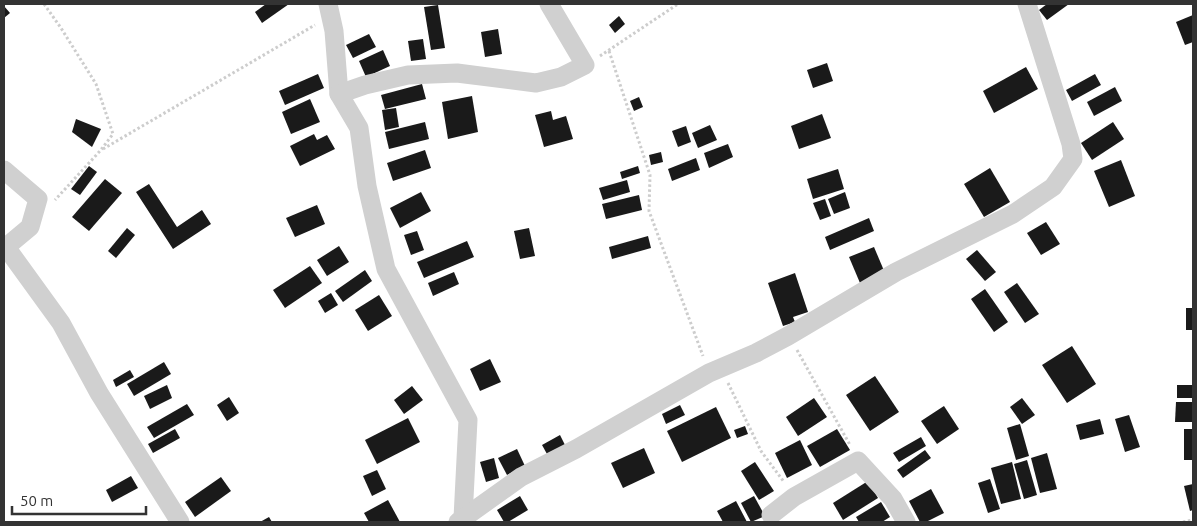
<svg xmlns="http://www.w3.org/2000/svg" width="1197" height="526" viewBox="0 0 1197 526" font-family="Ubuntu,sans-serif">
<rect width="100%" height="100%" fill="#fff"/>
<g fill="#1a1a1a">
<polygon points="266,4 289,4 262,23 255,12"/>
<polygon points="1047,4 1069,4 1047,20 1039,10"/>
<polygon points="438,5 445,48 431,50 424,7"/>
<polygon points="4,6 10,13 4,18"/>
<polygon points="1193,15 1193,42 1185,45 1176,22"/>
<polygon points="619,16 625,24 615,33 609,25"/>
<polygon points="498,29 502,54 485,57 481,32"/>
<polygon points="369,34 376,47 353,58 346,45"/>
<polygon points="423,39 426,59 411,61 408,41"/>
<polygon points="383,50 390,66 366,77 359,61"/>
<polygon points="827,63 833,81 813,88 807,70"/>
<polygon points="1026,67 1038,89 994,113 983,91"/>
<polygon points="318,74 324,88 285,105 279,91"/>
<polygon points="1095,74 1101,85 1072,101 1066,90"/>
<polygon points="422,84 426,99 385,109 381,95"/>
<polygon points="1115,87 1122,101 1094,116 1087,102"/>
<polygon points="472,96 478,132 448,139 442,102"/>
<polygon points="639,97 643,107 634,111 630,101"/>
<polygon points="310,99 320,122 291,134 282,112"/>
<polygon points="396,108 399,127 385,130 382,110"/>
<polygon points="551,111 553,120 566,116 573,139 544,147 535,115"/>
<polygon points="822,114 831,138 799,149 791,126"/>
<polygon points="76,119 101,129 92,147 72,132"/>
<polygon points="425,122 429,139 389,149 385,132"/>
<polygon points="1113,122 1124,139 1092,160 1081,143"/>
<polygon points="710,125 717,140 698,148 692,133"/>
<polygon points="686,126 691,142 678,147 672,131"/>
<polygon points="314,134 317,140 327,135 335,149 300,166 290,146"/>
<polygon points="728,144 733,157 709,168 704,153"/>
<polygon points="425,150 431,168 393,181 387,163"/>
<polygon points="661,152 663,162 651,165 649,155"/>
<polygon points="696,158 700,170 672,181 668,169"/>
<polygon points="1121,160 1135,196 1109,207 1094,171"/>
<polygon points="89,166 97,172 80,195 71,189"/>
<polygon points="638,166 640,173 622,179 620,172"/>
<polygon points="990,168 1010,202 984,217 964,184"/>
<polygon points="838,169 844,189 813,199 807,179"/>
<polygon points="105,179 122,193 89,231 72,217"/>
<polygon points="627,180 630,192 603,200 599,188"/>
<polygon points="149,184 177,227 202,210 211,224 173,249 136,192"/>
<polygon points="421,192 431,211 400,228 390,208"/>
<polygon points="845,192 850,208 834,214 828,199"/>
<polygon points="639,195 642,210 606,219 602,204"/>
<polygon points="825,199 831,216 820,220 813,203"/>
<polygon points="317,205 325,224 295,237 286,218"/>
<polygon points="869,218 874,231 830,250 825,237"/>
<polygon points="1046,222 1060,244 1041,255 1027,233"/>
<polygon points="127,228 135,235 116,258 108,251"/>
<polygon points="529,228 535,256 520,259 514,231"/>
<polygon points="417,231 424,250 411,255 404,235"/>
<polygon points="648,236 651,248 612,259 609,247"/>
<polygon points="467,241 474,257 424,278 417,262"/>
<polygon points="339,246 349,262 327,276 317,260"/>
<polygon points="874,247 885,273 860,283 849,257"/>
<polygon points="977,250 996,272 985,281 966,259"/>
<polygon points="310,266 322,283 285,308 273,290"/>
<polygon points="365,270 372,281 343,302 335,291"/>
<polygon points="454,272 459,284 433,296 428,283"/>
<polygon points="795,273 808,312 793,317 795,322 783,326 768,283"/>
<polygon points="1017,283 1039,314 1025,323 1004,292"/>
<polygon points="985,289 1008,322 994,332 971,299"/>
<polygon points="331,293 338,305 325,313 318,301"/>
<polygon points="379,295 392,316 368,331 355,310"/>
<rect x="1186" y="308" width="7" height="22"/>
<polygon points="1072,346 1096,384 1067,403 1042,365"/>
<polygon points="490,359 501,382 480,391 470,369"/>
<polygon points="164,362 171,374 134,396 127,384"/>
<polygon points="130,370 134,377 116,387 113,380"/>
<polygon points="875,376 899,412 870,431 846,395"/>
<polygon points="167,385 172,398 150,409 144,396"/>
<rect x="1177" y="385" width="16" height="13"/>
<polygon points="412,386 423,400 404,414 394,400"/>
<polygon points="229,397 239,413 227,421 217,405"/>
<polygon points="814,398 827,417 798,436 786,417"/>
<polygon points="1022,398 1035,415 1022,424 1010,407"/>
<polygon points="1176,402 1193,402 1193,422 1175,422"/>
<polygon points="187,404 194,415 154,438 147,427"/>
<polygon points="680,405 685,415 666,424 662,414"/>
<polygon points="944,406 959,429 937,444 921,421"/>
<polygon points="716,407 731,438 682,462 667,431"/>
<polygon points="1129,415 1140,447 1125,452 1115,419"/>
<polygon points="408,418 420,442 377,464 365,440"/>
<polygon points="1100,419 1104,434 1080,440 1076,425"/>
<polygon points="1020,424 1029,456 1016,460 1007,428"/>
<polygon points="745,426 748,434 737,438 734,430"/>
<polygon points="175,429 180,438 153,453 148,444"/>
<polygon points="837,429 850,450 820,467 807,446"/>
<rect x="1184" y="429" width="9" height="31"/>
<polygon points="560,435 565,445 547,454 542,445"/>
<polygon points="921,437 926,446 899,462 893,453"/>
<polygon points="800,440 812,465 787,478 775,453"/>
<polygon points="644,448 655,473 623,488 611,463"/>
<polygon points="517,449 525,466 507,475 498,458"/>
<polygon points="925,450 931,458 903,478 897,470"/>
<polygon points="1047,453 1057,489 1040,493 1031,458"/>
<polygon points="494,458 499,478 486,482 480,462"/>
<polygon points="1027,460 1037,495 1024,499 1014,464"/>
<polygon points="755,462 774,491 759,500 741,471"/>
<polygon points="1012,462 1021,499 1001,504 991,468"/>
<polygon points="377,470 386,489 372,496 363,476"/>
<polygon points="131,476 138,488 112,502 106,490"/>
<polygon points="221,477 231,491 195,517 185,502"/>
<polygon points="990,479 1000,509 988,513 978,483"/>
<polygon points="868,481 878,498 843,520 833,503"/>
<polygon points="1193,484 1193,510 1190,511 1184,486"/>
<polygon points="931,489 944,513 926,522 920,522 909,501"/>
<polygon points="520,496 528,510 508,522 504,522 497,510"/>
<polygon points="754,496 765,516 751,522 741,503"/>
<polygon points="388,500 400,522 369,522 364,513"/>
<polygon points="736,501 747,522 723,522 717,511"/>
<polygon points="881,502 890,517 882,522 859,522 856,517"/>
<polygon points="269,517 272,522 260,522"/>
</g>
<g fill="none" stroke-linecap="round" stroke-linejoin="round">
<g stroke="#cdcdcd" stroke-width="3" stroke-dasharray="2.5 2.5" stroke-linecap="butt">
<polyline points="44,4 61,28 96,84 113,134 100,151 55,200"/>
<polyline points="609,51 650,175 649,211 703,356"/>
<polyline points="600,56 678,4"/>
<polyline points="103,149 315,25"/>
<polyline points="797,350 850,445"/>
<polyline points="728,383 761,451 784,482"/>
<polyline points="1183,522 1193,520"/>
</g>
<g stroke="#d0d0d0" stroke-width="19">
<polyline points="328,4 334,31 339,94 359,128 367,186 386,269 468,420 463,518 465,522"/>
<polyline points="339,94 365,85 408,75 457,73 536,83 561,77 585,65 549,4"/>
<polyline points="4,170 38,199 30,227 6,247"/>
<polyline points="4,248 6,247 61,323 99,393 180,522"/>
<polyline points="771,515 794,497 858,461 893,499 906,522"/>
<polyline points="458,522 521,477 576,449 709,373 756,353 788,336 896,272 1013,214 1053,187 1073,159 1071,144 1027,4"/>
</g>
</g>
<rect width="1197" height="526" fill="none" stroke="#333333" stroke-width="10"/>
<path d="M12 506v8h134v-8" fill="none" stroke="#333333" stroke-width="2.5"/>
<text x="20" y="506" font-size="15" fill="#333333" stroke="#ffffff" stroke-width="4" paint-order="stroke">50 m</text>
</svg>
